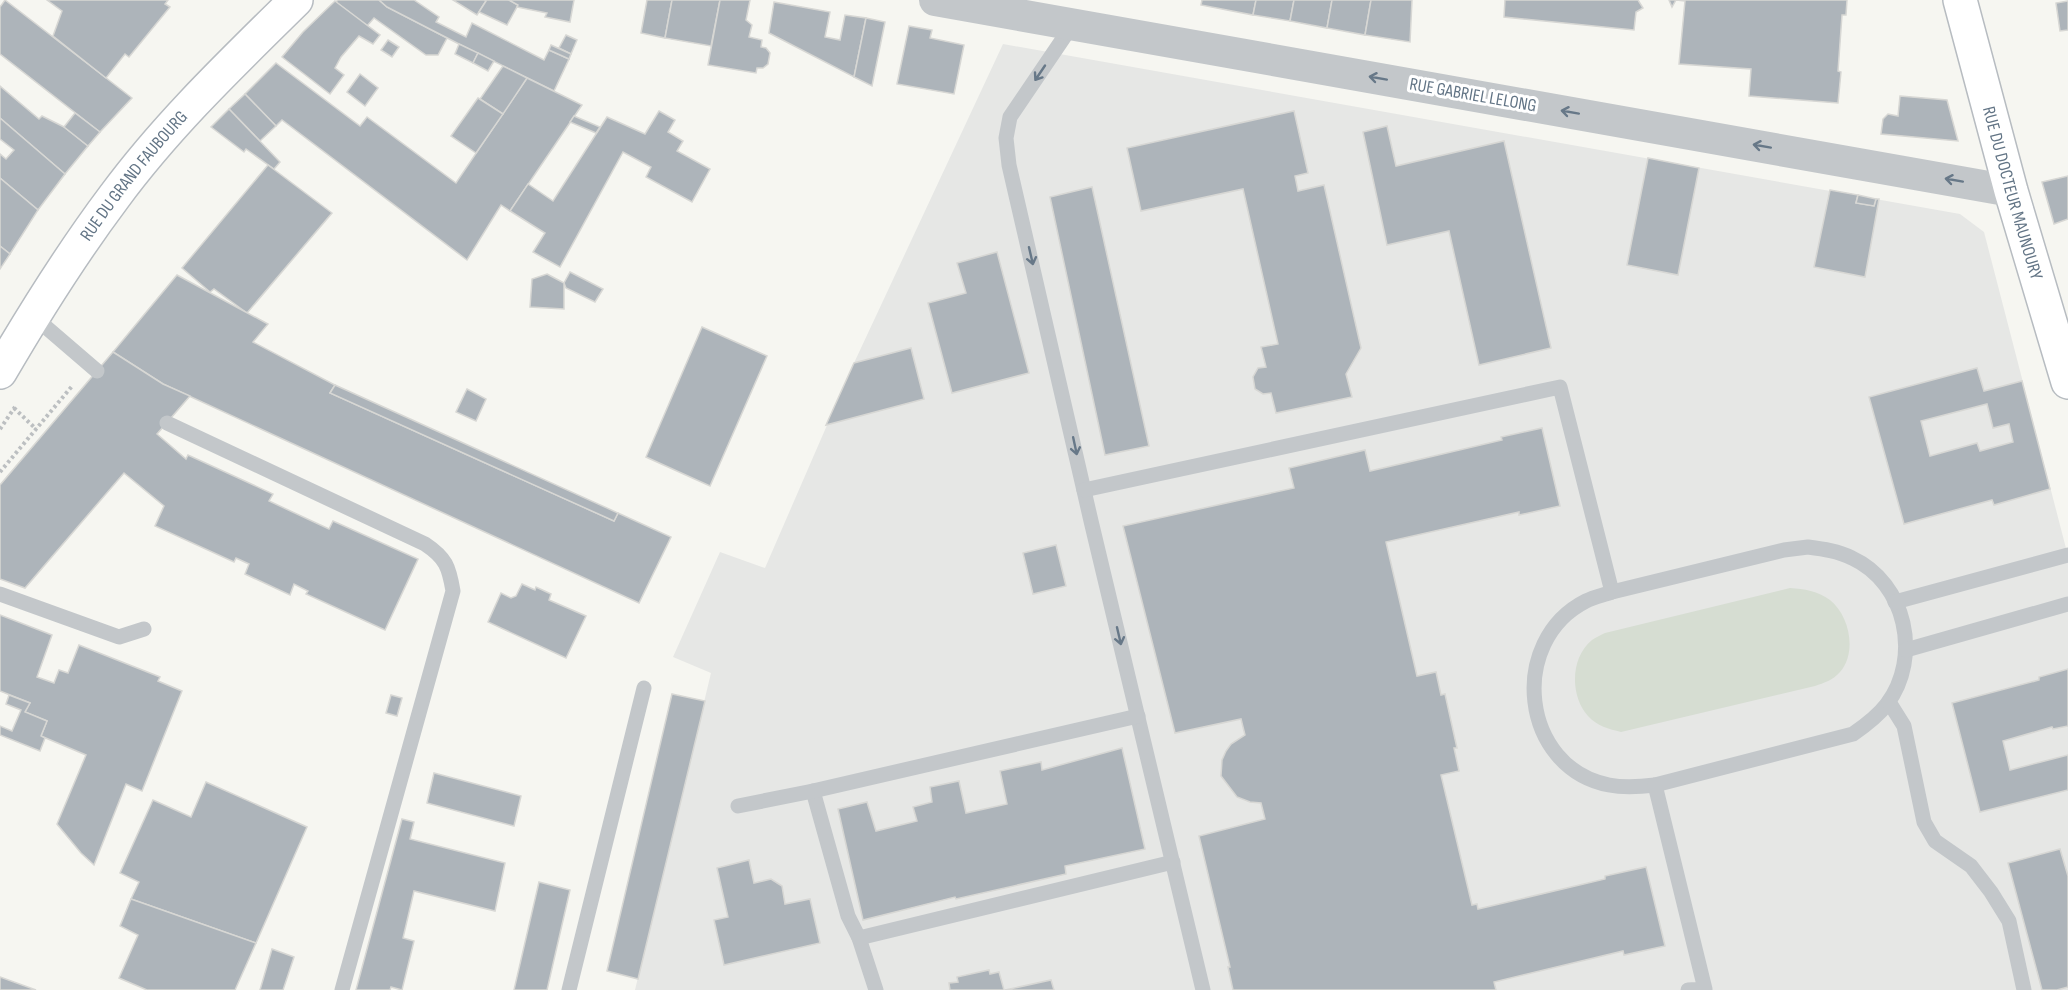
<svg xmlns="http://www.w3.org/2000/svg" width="2068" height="990" viewBox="0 0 2068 990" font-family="'Sofia Sans Condensed',sans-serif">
<rect width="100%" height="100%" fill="#f6f6f1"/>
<polygon fill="#e6e7e5" points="1003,44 1960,214 1984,232 2068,556 2068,990 635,990 711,673 673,657 720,552 765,568 854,363"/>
<path fill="#d6ddd2" d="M1790,588C1804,589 1818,591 1830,600C1850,616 1857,653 1840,672C1833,680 1824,683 1815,686L1621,732C1609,729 1597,726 1588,716C1570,696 1570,658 1592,640C1596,637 1601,635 1605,633Z"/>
<g fill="#adb4ba" stroke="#d7d7d4" stroke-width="1.5" fill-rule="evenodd">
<polygon points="5,0 132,98 100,132 0,54 0,7"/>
<polygon points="47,0 168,0 165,4 170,7 129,57 125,54 106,78 53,36 62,11"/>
<polygon points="338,0 379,0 387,7 447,38 438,55 426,55 374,18 367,26 336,2"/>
<polygon points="379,0 414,0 439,17 436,22 466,37 472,23 544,60 549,50 569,59 554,91 459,44 387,7"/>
<polygon points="453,0 485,0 486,1 477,15"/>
<polygon points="485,0 509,0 518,5 507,25 479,12 486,1"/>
<polygon points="509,0 574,0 570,22 545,17 547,13 517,7 518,5"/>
<polygon points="647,0 672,0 665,38 641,33"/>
<polygon points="672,0 720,0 711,46 665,38"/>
<polygon points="720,0 750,0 746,20 752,25 749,37 762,40 761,47 766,48 770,53 768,64 763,68 757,68 756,73 708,65"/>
<polygon points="1202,0 1256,0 1253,15 1201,5"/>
<polygon points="1256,0 1294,0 1290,21 1253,15"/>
<polygon points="1294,0 1332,0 1327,28 1290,21"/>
<polygon points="1332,0 1371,0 1365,35 1327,28"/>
<polygon points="1371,0 1412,0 1410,42 1365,35"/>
<polygon points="1505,0 1638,0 1643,8 1636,12 1634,30 1504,17"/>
<polygon points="1669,0 1847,0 1846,15 1842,15 1838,71 1841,72 1838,103 1749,96 1751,69 1679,64 1685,1 1676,0 1672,7"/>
<polygon points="335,1 380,35 373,44 359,36 341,57 335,68 344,75 330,94 282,57 303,32"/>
<polygon points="2068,1 2068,30 2060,31 2056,3"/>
<polygon points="774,2 830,12 825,37 840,40 845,15 866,18 854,77 769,33"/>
<polygon points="866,18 885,22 872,86 854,77"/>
<polygon points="909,26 932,30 930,38 964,45 954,94 897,84"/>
<polygon points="566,35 577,40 571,54 559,48"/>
<polygon points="388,40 399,47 392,57 381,50"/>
<polygon points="459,44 478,53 473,63 455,54"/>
<polygon points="551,45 571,54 569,59 549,50"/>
<polygon points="478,53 494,61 488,71 473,63"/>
<polygon points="276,63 360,126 367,117 456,183 527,78 582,105 510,211 501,205 467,260 282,120 276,126 245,94"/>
<polygon points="503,66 527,78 503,114 480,99"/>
<polygon points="360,74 378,88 365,106 347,92"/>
<polygon points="0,86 39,119 42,116 64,127 88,146 65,174 0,118"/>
<polygon points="245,94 276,126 260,141 229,109"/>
<polygon points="1900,96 1947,100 1958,141 1881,134 1883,119 1888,114 1898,116"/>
<polygon points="478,98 503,114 476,153 451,136"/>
<polygon points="229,109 280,162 274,169 246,149 244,152 211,127"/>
<polygon points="659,111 675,120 668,132 683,141 677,151 710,169 692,202 646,177 651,167 623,152 560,267 533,252 545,233 510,211 528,184 553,201 607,117 645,134"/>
<polygon points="1294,111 1308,173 1295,176 1298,191 1324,185 1361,348 1346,374 1352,397 1276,413 1271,393 1263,394 1255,389 1253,377 1258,368 1266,367 1261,347 1278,344 1243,189 1141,211 1127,148"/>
<polygon points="75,113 100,132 88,146 64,127"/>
<polygon points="574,116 600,127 596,133 570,122"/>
<polygon points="0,118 65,174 38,210 0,178 0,154 6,159 14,150 0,139"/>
<polygon points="1387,126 1396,166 1504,141 1551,348 1479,365 1449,231 1387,245 1363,132"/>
<polygon points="1648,158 1699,168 1678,275 1627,265"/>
<polygon points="268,165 332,213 247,313 214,289 210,292 182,268"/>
<polygon points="2068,176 2068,219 2054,224 2042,182"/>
<polygon points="0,178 38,210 10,254 0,246"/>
<polygon points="1092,187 1149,446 1105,455 1050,197"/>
<polygon points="1830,190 1858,195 1856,203 1874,206 1876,199 1879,199 1865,277 1814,267"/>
<polygon points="1858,195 1876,199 1874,206 1856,203"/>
<polygon points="0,246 10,254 0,269"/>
<polygon points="997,252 1029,373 952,393 928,303 966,293 957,263"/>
<polygon points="570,272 603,289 595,302 566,288 564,283"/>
<polygon points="547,274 564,283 564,309 530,307 532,279"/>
<polygon points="177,275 268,324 253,342 335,385 330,393 614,521 618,513 671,537 639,603 163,384 113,352"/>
<polygon points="702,327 767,356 710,486 646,457"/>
<polygon points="911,348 924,399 826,425 854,363"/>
<polygon points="113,352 163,384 190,396 157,434 186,459 188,455 273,494 269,501 329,529 333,521 418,559 385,630 306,594 308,591 294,584 290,595 245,574 249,564 236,558 234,562 155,526 164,506 124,473 25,588 0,579 0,485"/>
<path d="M1977,368L1984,391L2022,381L2050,489L1994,505L1992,500L1904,524L1869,397ZM1987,404L1993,428L2009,424L2013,442L1980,451L1977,443L1930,456L1921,421Z"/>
<polygon points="335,385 618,513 614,521 330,393"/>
<polygon points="467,389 486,399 476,421 456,412"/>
<polygon points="1542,428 1560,506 1519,515 1519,512 1386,542 1417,676 1436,672 1441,695 1445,694 1457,748 1454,748 1459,771 1441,775 1472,905 1477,904 1478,909 1605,879 1605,876 1646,867 1665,946 1624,955 1623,951 1494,982 1496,990 1233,990 1228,967 1230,967 1199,836 1265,819 1261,803 1250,802 1237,797 1221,776 1222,760 1226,751 1231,744 1245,735 1241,719 1175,733 1123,526 1294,488 1289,468 1365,450 1370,471 1502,440 1501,437"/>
<polygon points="1056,545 1066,586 1033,594 1023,553"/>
<polygon points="522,584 535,590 536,587 551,594 549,600 586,616 566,658 488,622 501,593 511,598 516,596"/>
<polygon points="0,615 52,635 37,677 54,683 59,670 68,673 79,645 160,677 158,681 182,691 142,791 126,784 94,865 81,853 57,824 86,755 41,736 47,721 25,712 30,703 0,691"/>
<polygon points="2068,669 2068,726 2053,729 2052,727 2003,741 2010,770 2068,755 2068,790 1980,812 1952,703 2039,680 2039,677"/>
<polygon points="672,694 705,701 638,979 607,971"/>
<polygon points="9,695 30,703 25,712 47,721 41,736 45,738 40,751 0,735 0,726 12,731 21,710 6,704"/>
<polygon points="391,695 402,698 397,716 386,713"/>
<polygon points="1122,748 1145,849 1065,866 1066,874 956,899 955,897 863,920 838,809 867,802 876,831 917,821 913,807 932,802 930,787 959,781 966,813 1007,804 1000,771 1041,762 1042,770"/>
<polygon points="434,773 521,796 514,826 427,803"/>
<polygon points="206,782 307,827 256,943 131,899 139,882 120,873 153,800 191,817"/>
<polygon points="402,819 414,822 410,839 505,863 495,911 414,891 403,938 414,941 402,990 391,987 390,990 356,990"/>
<polygon points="2060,849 2068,876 2068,987 2057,990 2042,990 2008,863"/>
<polygon points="749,860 754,883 771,879 782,886 785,904 810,899 820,943 724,965 714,920 728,917 717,868"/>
<polygon points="539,882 570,890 547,990 514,990"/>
<polygon points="131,899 256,943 235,990 147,990 119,978 138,935 120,926"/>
<polygon points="272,949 294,957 283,990 260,990"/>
<polygon points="989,970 990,974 999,972 1004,990 950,990 949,983 958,982 957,977"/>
<polygon points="0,977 36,990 0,990"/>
<polygon points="1051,980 1054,990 1005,990"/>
</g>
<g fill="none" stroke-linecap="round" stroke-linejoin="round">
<g stroke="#b7bcc1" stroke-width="36">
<g id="secondary">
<path id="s1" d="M1960,0L2011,191L2068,382"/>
<path id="s2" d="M0,372C35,312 72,253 114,197C167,125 232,63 296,0"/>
</g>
</g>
<g stroke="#bcbfc1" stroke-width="4" stroke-dasharray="3 3" stroke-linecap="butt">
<polyline points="14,408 36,429"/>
<polyline points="0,429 15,407"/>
<polyline points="0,472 73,385"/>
</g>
<g stroke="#c3c7ca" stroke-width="15">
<polyline points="1073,24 1010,117 1006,138 1009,165 1091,521 1203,990"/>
<polyline points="33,316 97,371"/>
<path d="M167,423L425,544C446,558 449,567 453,591L342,990"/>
<polyline points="1084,490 1560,387 1612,592"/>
<path d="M1808,547C1823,549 1838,551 1852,558C1906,583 1922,657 1887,704C1878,716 1866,725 1853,734L1655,785C1639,787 1624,788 1609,785C1521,768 1507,641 1586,601C1594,597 1604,595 1612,592L1784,550Z"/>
<polyline points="0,594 119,637 144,629"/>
<polyline points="1895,602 2068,555"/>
<polyline points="1906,650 2068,604"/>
<polyline points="1889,702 1904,726 1924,822 1935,841 1971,866 1991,892 2009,921 2024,990"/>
<polyline points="1655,785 1705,989 1688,990"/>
<polyline points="813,791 848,916 859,938 876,990"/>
<polyline points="738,806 813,791 1138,716"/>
<polyline points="859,938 1173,862"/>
<polyline points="569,990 644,688"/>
</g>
<polyline stroke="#c3c7ca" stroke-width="32" points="935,0 2011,191"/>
<use href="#secondary" stroke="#fff" stroke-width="33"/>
</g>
<defs><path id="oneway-shaft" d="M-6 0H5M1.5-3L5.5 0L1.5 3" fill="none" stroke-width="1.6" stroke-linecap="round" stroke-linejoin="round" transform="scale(1.5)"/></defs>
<g stroke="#677888">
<use href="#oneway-shaft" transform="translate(1040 73) rotate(124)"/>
<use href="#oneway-shaft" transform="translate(1378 78) rotate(-170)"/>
<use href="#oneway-shaft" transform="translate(1570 112) rotate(-170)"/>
<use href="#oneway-shaft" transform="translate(1762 146) rotate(-170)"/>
<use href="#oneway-shaft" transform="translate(1954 180) rotate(-170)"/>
<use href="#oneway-shaft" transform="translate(1031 256) rotate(77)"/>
<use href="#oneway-shaft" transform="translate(1075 446) rotate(78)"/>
<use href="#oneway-shaft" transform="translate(1119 636) rotate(77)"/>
</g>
<g text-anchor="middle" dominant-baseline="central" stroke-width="6" stroke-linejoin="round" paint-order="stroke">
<g font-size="18" fill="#627485" stroke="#fff">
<text transform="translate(1473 95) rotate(10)">RUE GABRIEL LELONG</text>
<text stroke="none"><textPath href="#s2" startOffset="238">RUE DU GRAND FAUBOURG</textPath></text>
<text stroke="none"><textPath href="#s1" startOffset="200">RUE DU DOCTEUR MAUNOURY</textPath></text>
</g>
</g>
</svg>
